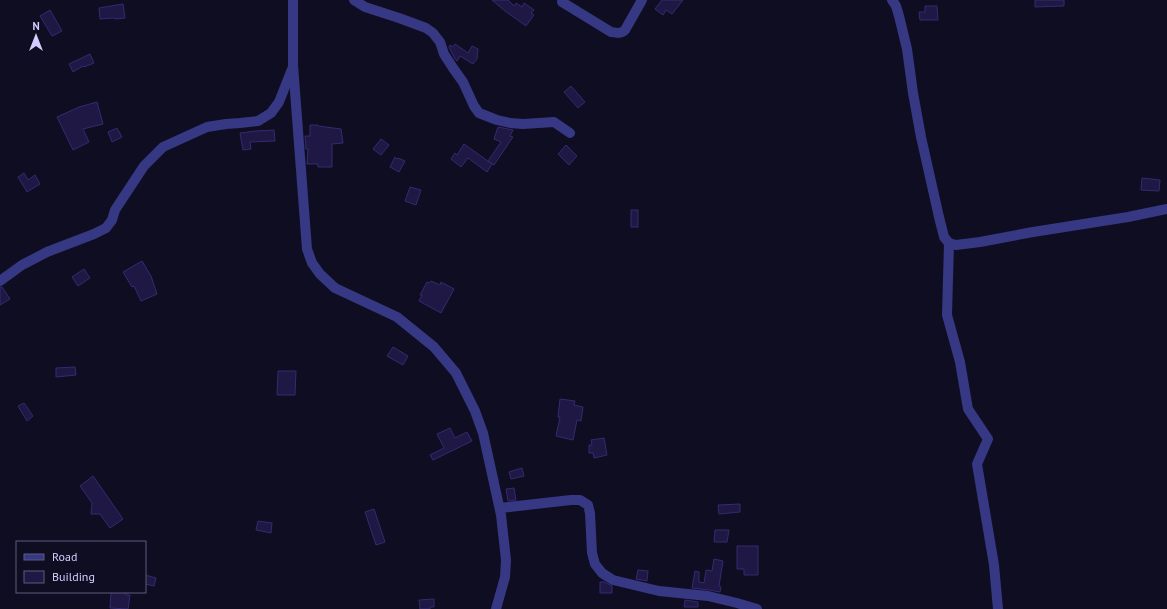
<svg xmlns="http://www.w3.org/2000/svg" width="1167" height="609" viewBox="0 0 1167 609" font-family="'PT Sans',sans-serif">
<rect width="100%" height="100%" fill="#0f0d22"/>
<g fill="#1f1844" stroke="#342a70">
<polygon points="492,0 508,0 514,6 516,3 522,7 524,3 534,10 531,13 534,15 526,26 505,11"/>
<polygon points="662,0 683,0 672,14 666,10 663,15 655,9"/>
<polygon points="1035,0 1064,0 1064,6 1035,7"/>
<polygon points="123,4 125,18 115,19 114,18 100,19 99,8"/>
<polygon points="925,6 937,6 938,20 920,20 919,12 925,12"/>
<polygon points="50,10 62,31 52,36 40,16"/>
<polygon points="455,44 468,53 472,46 478,49 477,59 473,64 460,56 457,61 455,59 449,47 450,45 453,47"/>
<polygon points="90,54 94,63 84,67 83,66 73,72 69,64"/>
<polygon points="571,86 585,102 578,108 564,92"/>
<polygon points="97,102 103,124 83,129 89,142 73,150 57,117 79,107"/>
<polygon points="310,125 318,125 318,126 341,129 343,143 332,144 332,167 318,167 318,164 307,164 308,149 306,149 305,136 310,136"/>
<polygon points="498,127 513,130 510,136 513,137 494,165 488,161 501,142 494,139"/>
<polygon points="117,128 122,137 112,142 108,132"/>
<polygon points="274,130 275,141 250,142 251,149 243,150 240,133 255,131"/>
<polygon points="381,139 389,145 381,155 373,149"/>
<polygon points="464,144 492,164 487,172 468,158 461,167 451,159 455,153 457,155"/>
<polygon points="566,145 577,156 569,165 558,154"/>
<polygon points="395,157 397,159 398,158 405,161 399,172 390,167"/>
<polygon points="24,173 28,180 35,175 40,184 27,192 18,177"/>
<polygon points="1142,178 1160,180 1159,191 1141,190"/>
<polygon points="410,187 421,190 416,205 405,201"/>
<rect x="631" y="210" width="7" height="17"/>
<polygon points="142,261 151,276 157,294 141,301 134,286 132,287 123,272"/>
<polygon points="84,269 90,278 78,286 72,277"/>
<polygon points="431,281 440,285 441,282 454,289 441,313 419,301 422,295 420,295 427,282 429,283"/>
<polygon points="0,287 2,287 10,299 0,305"/>
<polygon points="393,347 408,356 403,365 387,356"/>
<polygon points="75,367 76,375 56,377 56,368"/>
<polygon points="278,371 296,371 295,395 277,395"/>
<polygon points="560,399 575,401 574,405 583,407 581,421 577,420 573,440 556,436 560,417 558,417"/>
<polygon points="24,403 33,416 27,421 18,406"/>
<polygon points="450,428 455,438 467,432 472,441 433,460 430,455 444,448 437,434"/>
<polygon points="604,438 607,455 594,458 593,453 589,453 589,445 592,445 591,440"/>
<polygon points="522,468 524,476 511,479 509,472"/>
<polygon points="93,476 123,519 110,528 100,514 91,514 92,503 80,486"/>
<polygon points="514,488 516,500 508,501 506,489"/>
<polygon points="740,504 740,512 719,514 718,505"/>
<polygon points="374,509 385,542 376,545 365,512"/>
<polygon points="258,521 272,523 271,533 256,530"/>
<polygon points="715,530 729,530 727,542 714,542"/>
<polygon points="737,546 758,546 758,575 744,575 744,569 737,569"/>
<polygon points="714,559 723,561 719,586 721,587 720,592 709,590 692,588 695,571 699,572 699,582 704,583 706,570 712,571"/>
<polygon points="638,570 648,571 647,581 636,579"/>
<polygon points="145,575 156,578 154,586 145,584"/>
<polygon points="600,582 604,582 612,586 612,593 600,593"/>
<polygon points="111,592 126,592 126,595 130,595 128,609 110,608"/>
<polygon points="434,599 434,607 430,607 430,609 420,609 419,600"/>
<polygon points="685,600 698,602 698,607 684,607"/>
</g>
<g fill="none" stroke-linecap="round" stroke-linejoin="round">
<g stroke="#363883" stroke-width="10">
<polyline points="293,0 293,65 307,249 312,263 320,274 335,288 397,317 434,347 456,373 475,411 483,433 501,515 506,560 505,577 496,609"/>
<polyline points="354,0 365,7 399,18 426,28 433,33 440,42 444,54 453,68 463,82 474,106 479,113 497,120 510,123 523,124 554,122 570,133"/>
<polyline points="892,0 896,6 899,16 907,49 913,93 921,137 939,217 944,237 949,243 956,245 980,242 1033,232 1128,217 1167,209"/>
<path d="M562,2L611,32C617,33 621,34 625,30L642,0"/>
<polyline points="949,243 947,315 960,362 968,409 988,439 977,464 994,565 998,609"/>
<polyline points="0,281 22,265 47,252 94,234 106,228 112,220 115,210 144,166 163,147 207,127 226,124 240,123 258,121 271,113 279,102 292,69"/>
<polyline points="500,508 571,500 580,500 588,505 590,513 592,553 595,564 602,573 613,580 659,591 708,596 737,603 757,609"/>
</g>
</g>
<rect x="16" y="541" width="130" height="52" fill="#0f0d22" stroke="#5d5a7a"/>
<rect x="24" y="554" width="20" height="6" fill="#363883" stroke="#5d5a7a"/>
<text x="52" y="561" font-size="12" fill="#d1ceff">Road</text>
<rect x="24" y="571" width="20" height="12" fill="#1f1844" stroke="#5d5a7a"/>
<text x="52" y="581" font-size="12" fill="#d1ceff">Building</text>
<g transform="translate(36 36)" stroke="#0f0d22" stroke-width="3" paint-order="stroke">
<path d="M0-3L7 15L0 10L-7 15Z" fill="#d1ceff"/>
<text y="-6" font-size="11" font-weight="bold" text-anchor="middle" fill="#d1ceff">N</text>
</g>
</svg>
